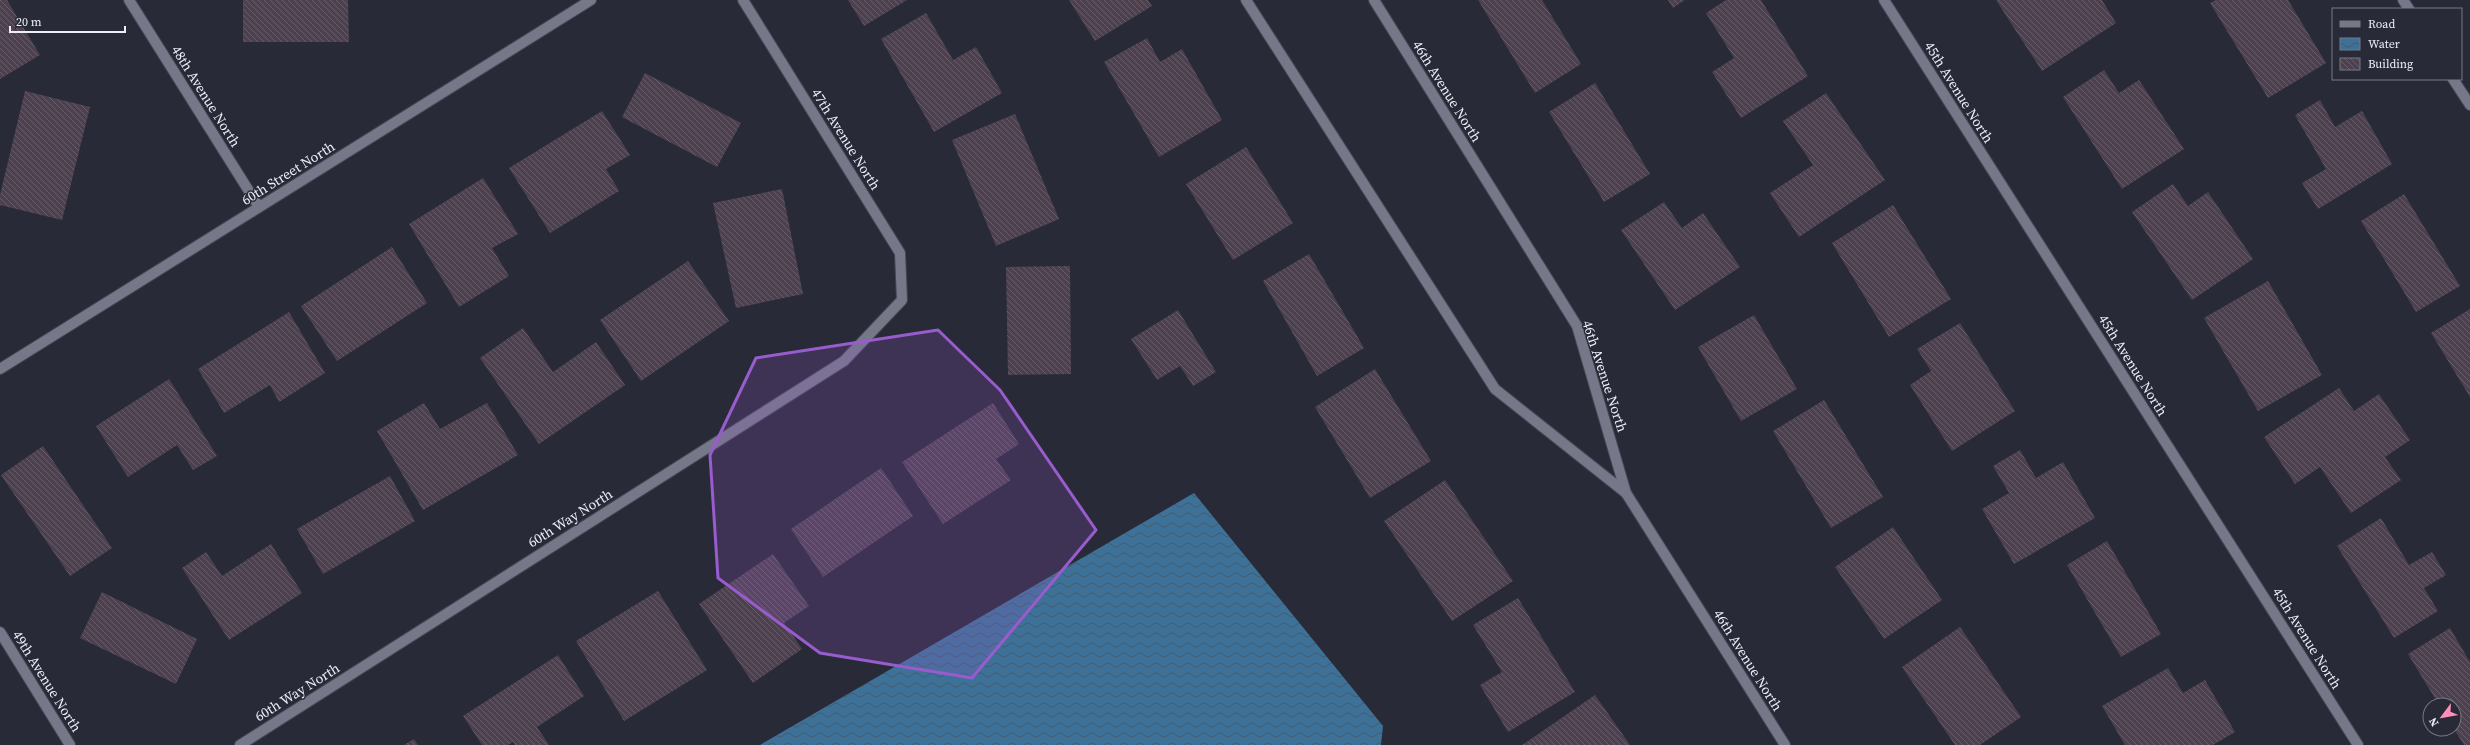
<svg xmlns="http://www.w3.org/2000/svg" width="2470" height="745" viewBox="0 0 2470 745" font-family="'Source Serif 4',serif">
<defs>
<pattern id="water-waves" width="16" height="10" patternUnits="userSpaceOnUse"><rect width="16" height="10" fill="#3e7198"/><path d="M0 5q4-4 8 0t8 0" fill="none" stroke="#435a6d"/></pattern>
<pattern id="building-back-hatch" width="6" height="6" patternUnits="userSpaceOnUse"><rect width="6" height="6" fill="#4d414f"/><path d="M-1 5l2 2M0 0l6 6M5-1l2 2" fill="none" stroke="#675d69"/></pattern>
</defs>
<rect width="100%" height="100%" fill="#282a38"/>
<polygon fill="url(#water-waves)" points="1194,493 1383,726 1381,745 760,745"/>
<g fill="url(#building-back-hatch)">
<polygon points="0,0 7,0 40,55 0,79"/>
<polygon points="243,0 348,0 349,42 243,42"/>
<polygon points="848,0 907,0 864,26"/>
<polygon points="1069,0 1148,0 1152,6 1095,41"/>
<polygon points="1478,0 1542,0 1581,64 1535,93"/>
<polygon points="1668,0 1685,0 1673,8"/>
<polygon points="1726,0 1761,0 1808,76 1741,118 1712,72 1734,58 1706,13"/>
<polygon points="1996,0 2102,0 2116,23 2042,71"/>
<polygon points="2216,0 2288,0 2326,63 2268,98 2210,3"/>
<polygon points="926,13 953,60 976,47 1002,93 934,132 881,39"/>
<polygon points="1147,38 1160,62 1182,49 1222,120 1159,157 1104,62"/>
<polygon points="2104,70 2119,93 2139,80 2184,149 2122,189 2063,97"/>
<polygon points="645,73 741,123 717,167 622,117"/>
<polygon points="1595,83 1650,174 1604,202 1549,112"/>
<polygon points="25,91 90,107 62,220 0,205 0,195"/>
<polygon points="1826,93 1885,180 1799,237 1770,193 1813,165 1783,121"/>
<polygon points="2320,100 2335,127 2362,111 2392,164 2318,209 2302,183 2326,169 2295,115"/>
<polygon points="602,111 630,155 606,169 619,191 550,233 509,168"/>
<polygon points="1015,114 1059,219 996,246 952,140"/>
<polygon points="1246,147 1293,223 1233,260 1186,184"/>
<polygon points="483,178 518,234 492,248 509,276 459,307 409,224"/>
<polygon points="2173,184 2188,206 2208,192 2253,259 2192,300 2132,212"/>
<polygon points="782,189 803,294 736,308 713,203"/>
<polygon points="2404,194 2460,286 2416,312 2361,221"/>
<polygon points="1664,202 1682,228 1703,213 1740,267 1675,310 1621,230"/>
<polygon points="1893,205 1951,299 1889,337 1832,243"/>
<polygon points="392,247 427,303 337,361 301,306"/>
<polygon points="1309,254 1364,348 1317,376 1263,281"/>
<polygon points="688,261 729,321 641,381 600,320"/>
<polygon points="1070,266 1071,374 1008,375 1006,267"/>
<polygon points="2268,281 2322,375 2258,411 2204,318"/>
<polygon points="2470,309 2470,397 2431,333"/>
<polygon points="1178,310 1216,372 1193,386 1180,366 1157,380 1131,339"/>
<polygon points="289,312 325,373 279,402 270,385 224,413 198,369"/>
<polygon points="1754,315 1797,389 1741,421 1698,347"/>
<polygon points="1960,323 2015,411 1952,451 1910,385 1931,371 1917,349"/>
<polygon points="523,328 553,372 596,342 625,385 539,444 480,358"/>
<polygon points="1375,369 1431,461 1370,498 1315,407"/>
<polygon points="169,379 217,456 193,470 177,445 128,477 96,426"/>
<polygon points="2339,388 2354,411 2379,394 2410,440 2385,457 2401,480 2351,513 2320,467 2295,484 2264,437"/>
<polygon points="1824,400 1883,497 1831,528 1773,431"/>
<polygon points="424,403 440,429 487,403 518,455 423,510 377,431"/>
<polygon points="993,403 1019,444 996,459 1011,480 943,524 902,462"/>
<polygon points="43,446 112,548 70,576 1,475"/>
<polygon points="2020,450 2036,478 2063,462 2095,518 2014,564 1982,509 2009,493 1993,466"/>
<polygon points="881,468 913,516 823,577 791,529"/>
<polygon points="390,476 415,521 323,574 297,529"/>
<polygon points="1445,480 1513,581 1452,621 1384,521"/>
<polygon points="2381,518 2409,565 2432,552 2446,575 2424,588 2438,611 2394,638 2337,546"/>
<polygon points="1893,527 1942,600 1884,639 1835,567"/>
<polygon points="2107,541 2161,634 2121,657 2067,565"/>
<polygon points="271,544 302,593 229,640 182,568 206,552 222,576"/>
<polygon points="773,554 809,606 784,623 802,649 753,683 699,604"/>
<polygon points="658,591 707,670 624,721 576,641"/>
<polygon points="102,592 197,639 176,684 80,638"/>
<polygon points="1518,598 1575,692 1508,732 1480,685 1502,672 1473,625"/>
<polygon points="1960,627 2021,717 1980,745 1955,745 1902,667"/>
<polygon points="2450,628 2470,662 2470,745 2464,745 2454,729 2454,705 2439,705 2408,654"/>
<polygon points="558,655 584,696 537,727 549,745 515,745 513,742 508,745 482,745 463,716"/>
<polygon points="2168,668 2183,693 2205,680 2235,732 2213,745 2125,745 2102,706"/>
<polygon points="1595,695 1630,745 1522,745"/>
<polygon points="414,739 418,745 404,745"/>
</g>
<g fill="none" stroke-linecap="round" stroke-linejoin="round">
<g stroke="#464753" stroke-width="12">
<g id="street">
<polyline points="129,0 259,207"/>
<polyline points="1246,0 1495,389 1626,493"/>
<polyline points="1884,0 2358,745"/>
<polyline points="2403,0 2409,9"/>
<polyline points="2453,79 2470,105"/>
<polyline points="0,369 591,0"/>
<polyline points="0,632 70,745"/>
<polyline points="240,745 844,361 902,300 900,253 743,0"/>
</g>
</g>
<g stroke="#464753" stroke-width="12">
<polyline id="secondary" points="1374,0 1577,326 1626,493 1785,745"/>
</g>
<use href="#street" stroke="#76788a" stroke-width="10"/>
<use href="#secondary" stroke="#76788a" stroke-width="10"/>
</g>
<path fill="#985ccd" fill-opacity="0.2" stroke="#985ccd" stroke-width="3" stroke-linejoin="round" d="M938,330L1000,390L1096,530L972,678L820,653L718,578L710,455L756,358Z"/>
<g text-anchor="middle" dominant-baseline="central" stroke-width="3" stroke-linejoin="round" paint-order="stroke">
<g font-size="14" fill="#edeef8" stroke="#282a38">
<text transform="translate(1447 91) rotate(58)">46th Avenue North</text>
<text transform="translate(1959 92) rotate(58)">45th Avenue North</text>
<text transform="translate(206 96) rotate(58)">48th Avenue North</text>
<text transform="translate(846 139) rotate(58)">47th Avenue North</text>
<text transform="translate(288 173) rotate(-32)">60th Street North</text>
<text transform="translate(2133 365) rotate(58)">45th Avenue North</text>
<text transform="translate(1605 376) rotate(72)">46th Avenue North</text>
<text transform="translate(570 518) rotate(-32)">60th Way North</text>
<text transform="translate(2307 638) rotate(58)">45th Avenue North</text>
<text transform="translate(1748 660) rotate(58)">46th Avenue North</text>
<text transform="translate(47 681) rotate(58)">49th Avenue North</text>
<text transform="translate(297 692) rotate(-32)">60th Way North</text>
</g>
</g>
<rect x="2332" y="8" width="130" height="72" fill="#282a38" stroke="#777885"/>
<rect x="2340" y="21" width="20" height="6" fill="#76788a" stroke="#777885"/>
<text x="2368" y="28" font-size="12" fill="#edeef8">Road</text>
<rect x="2340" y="38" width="20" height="12" fill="url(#water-waves)" stroke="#777885"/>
<text x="2368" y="48" font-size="12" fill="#edeef8">Water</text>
<rect x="2340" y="58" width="20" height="12" fill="url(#building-back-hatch)" stroke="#777885"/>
<text x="2368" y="68" font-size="12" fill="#edeef8">Building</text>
<g transform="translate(2442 717) rotate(238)"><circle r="19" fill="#282a38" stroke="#777885"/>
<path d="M0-3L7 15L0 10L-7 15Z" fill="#ff8eb9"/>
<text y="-6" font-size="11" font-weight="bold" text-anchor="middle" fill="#edeef8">N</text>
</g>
<path d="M10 26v6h115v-6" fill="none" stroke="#edeef8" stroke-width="2"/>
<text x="16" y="26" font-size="12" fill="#edeef8" stroke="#282a38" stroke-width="3" paint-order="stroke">20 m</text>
</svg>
